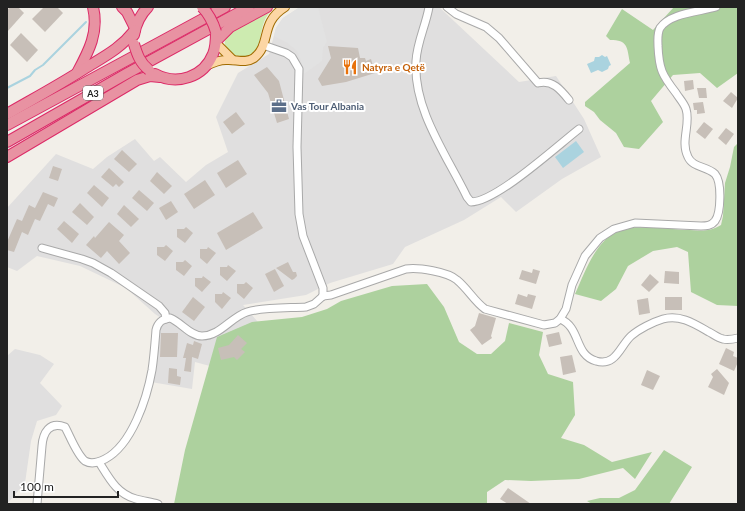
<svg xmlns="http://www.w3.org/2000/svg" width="745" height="511" viewBox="0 0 745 511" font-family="Lato,sans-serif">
<rect width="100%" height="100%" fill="#f2efe9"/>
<g fill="#e0dfdf">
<polygon points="300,7 439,7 519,82 556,76 584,119 601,157 562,179 516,212 501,197 464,220 405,247 393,264 330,283 306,295 243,305 288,356 247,376 195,362 192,389 151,382 161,318 155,314 126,288 80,266 37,256 17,271 7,267 7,208 56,154 93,169 107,157 135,139 154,161 160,157 186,182 206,165 228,152 216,117 238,73 269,54 276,28 283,18"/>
<polygon points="15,349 40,355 54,364 40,383 62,406 56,415 37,421 31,441 25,483 7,504 7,356"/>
</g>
<path fill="#cdebb0" d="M274,7C270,12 266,16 264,22C260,32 261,47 253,54C243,63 217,51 227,36C233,26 263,13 274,7Z"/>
<g fill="#add19e">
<path d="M674,7H738V73L717,88L700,73L673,75L651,101L663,122L639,149L624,147L616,133L600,120L594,112L585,106V102L630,63C627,47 628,40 610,40L606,36L622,9L653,30Z"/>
<path d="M738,143V306L717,305L691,292L688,252L677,247L653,251L628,266L616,289L601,301L575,294C586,270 596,238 623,229C638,225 669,229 685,230C699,230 708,233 721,225L723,216L725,183L730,167L734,147Z"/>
<polygon points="427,284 444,307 459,342 477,354 491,354 505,341 509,323 543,332 539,355 548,374 573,382 575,415 561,438 584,445 612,462 652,452 635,479 623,468 579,479 531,481 505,480 487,492 487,504 174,504 185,450 217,337 252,322 302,317 327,309 341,301 392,286"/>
<polygon points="664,450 692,467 669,504 592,504 587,501 600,498 619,498 635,490"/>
</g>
<polygon fill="#e2e2e2" points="300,7 318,7 327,42 323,48 322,61 304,74 301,61 297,51 286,42 274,36 276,28 283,18"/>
<g fill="#aad3df">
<polygon points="602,55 605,57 607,56 611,65 609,66 608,69 602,72 598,70 591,73 587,64 594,61 595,57 599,57"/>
<polygon points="576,141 584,152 563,168 555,157"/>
</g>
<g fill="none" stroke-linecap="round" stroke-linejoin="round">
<polyline stroke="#aad3df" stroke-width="2" points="7,88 30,76 35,70 43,65 86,22"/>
</g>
<g fill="#c7bfb8">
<polygon points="10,7 18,7 24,13 7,32 7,10"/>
<polygon points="44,7 57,7 63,13 45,32 32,19"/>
<polygon points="21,33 38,50 27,62 10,45"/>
<polygon points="328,46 358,48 360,58 365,58 366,61 371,59 375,73 346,82 322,86 318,79 331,58"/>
<polygon points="267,67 279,81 289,119 277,123 268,93 254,75"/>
<polygon points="693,80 694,89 685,91 684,81"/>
<polygon points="697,88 706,88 707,98 699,98"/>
<polygon points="731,92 738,98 732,108 723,101"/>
<polygon points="703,102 705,113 697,114 697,110 694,110 693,103"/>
<polygon points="236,112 245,124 232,134 223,122"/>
<polygon points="704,122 713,129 705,139 696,132"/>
<polygon points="726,128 734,134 726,145 718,138"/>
<polygon points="122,150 137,164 129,172 114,159"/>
<polygon points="238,160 247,174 226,188 217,173"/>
<polygon points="53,166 62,169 58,181 49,178"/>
<polygon points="109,168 124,182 119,187 116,184 113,187 101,177"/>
<polygon points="157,172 172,186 164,194 150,181"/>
<polygon points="205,180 215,195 194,209 184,194"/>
<polygon points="94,185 109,198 102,207 87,193"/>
<polygon points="139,190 154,203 147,211 132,198"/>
<polygon points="43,192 58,198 54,207 48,204 40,221 35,219 28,235 22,232 14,252 7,250 7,242 17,219 22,221 29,205 35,208"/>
<polygon points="171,201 178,212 166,220 159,208"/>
<polygon points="80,203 94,217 87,225 72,212"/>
<polygon points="124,205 139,219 131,227 117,214"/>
<polygon points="253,212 263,228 226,250 217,233"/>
<polygon points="64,221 79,234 72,243 57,229"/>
<polygon points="109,222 124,235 119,241 130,253 119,264 107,251 101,258 86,245 94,236 95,238"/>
<polygon points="186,227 193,233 185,243 177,237 177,229 184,229"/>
<polygon points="166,245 173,251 165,261 157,255 157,247 164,247"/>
<polygon points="208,247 216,253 207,264 200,258 200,249 207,249"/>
<polygon points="185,260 192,266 184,276 176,270 176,262 183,262"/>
<polygon points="288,262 293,272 296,272 297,276 294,279 292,280 276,268"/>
<polygon points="228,265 236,271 227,281 220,275 220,267 227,267"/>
<polygon points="275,269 284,286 274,292 265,274"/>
<polygon points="533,269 540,271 536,284 519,279 522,270 532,273"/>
<polygon points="665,271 679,272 679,284 664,283"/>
<polygon points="650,274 659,282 649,292 641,285"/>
<polygon points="203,276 211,282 202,292 195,286 195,278 202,278"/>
<polygon points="246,282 253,288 244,299 237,293 237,284 244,284"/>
<polygon points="223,292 231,298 222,309 215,302 215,294 222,294"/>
<polygon points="518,294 527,297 528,294 536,296 532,309 515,304"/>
<polygon points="193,297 205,307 194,321 182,312"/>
<rect x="665" y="297" width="17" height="13"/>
<polygon points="648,298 650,313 639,315 637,300"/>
<polygon points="479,313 496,318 491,336 492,338 482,345 470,330 475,326"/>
<polygon points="559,332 562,344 549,347 546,335"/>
<polygon points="161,333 178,333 177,357 160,357"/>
<polygon points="238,335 247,343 241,349 245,352 237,360 234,357 221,360 218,348 229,345"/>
<polygon points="194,341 202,344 198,359 192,357 191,372 184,371 186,358 183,358 187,343 193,345"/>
<polygon points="726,348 734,352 733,356 738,358 738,362 734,371 719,364"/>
<polygon points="572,355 576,372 563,375 560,357"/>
<polygon points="169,368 177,369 177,376 181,377 180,385 168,383"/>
<polygon points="717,369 729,383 724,395 708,387 713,377 711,374"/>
<polygon points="647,370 660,376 653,390 641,385"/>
<polygon points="508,488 531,504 508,504 500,499"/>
</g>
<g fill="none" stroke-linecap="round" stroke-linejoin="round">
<g stroke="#a9a9a9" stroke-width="9">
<g id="minor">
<path d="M429,7C426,25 417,42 416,61C413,109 446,154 467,197L471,202C496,202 557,146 579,129"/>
<path d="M447,7L456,14L486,27L499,38L538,83C552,79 561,90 569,100"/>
<polyline points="263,45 286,53 292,57 299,69 297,147 299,214 303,236 323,288 323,296"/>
<polyline points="42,248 82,259 93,263 111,273 159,306 165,313 166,319"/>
<path d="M323,296L331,295L406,269C418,267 448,272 457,280C468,289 474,301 485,309L544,325L555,323L560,319L566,309L572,285L585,256L600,238L614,229L635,223L701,226C706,226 711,226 715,221C721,213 722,182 715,174C707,166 693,168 688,157C680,141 691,124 686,109C684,103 679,98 676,93C662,75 659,69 658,46C658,40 657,34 660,28C670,13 699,12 716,7"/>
<path d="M560,319C581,327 574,355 596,361C616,367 620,346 631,336C639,329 653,322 663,319C680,314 695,324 709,332C713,334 718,338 723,339C727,340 734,339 738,338"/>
<path d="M99,462C109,478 117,494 136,499C143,501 151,502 158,504"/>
<path d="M37,504L42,446C43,433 49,421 65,427C70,436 77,455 85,461C92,465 99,462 105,459C132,445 147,398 152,370C154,357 155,343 156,330C158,322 162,319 170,318C181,322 190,336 202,336C220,336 231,317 247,312C263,307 288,308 306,307L314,304L323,296"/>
</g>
</g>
<g stroke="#a06b00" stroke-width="10">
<g id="major">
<polyline points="216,43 233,60"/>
<path d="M206,66C212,63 219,60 226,60C236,59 245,64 254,58C272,44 259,23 285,7"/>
</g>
</g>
<g stroke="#dc2a67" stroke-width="12">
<g id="highway">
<polyline points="122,7 127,12 135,28"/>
<path d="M134,35C136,23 140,15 148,7"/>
<polyline points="216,41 230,27 267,7"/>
<path d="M77,73C89,51 99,32 93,7"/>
<path d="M155,74C177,86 204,77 213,54C216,47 216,39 216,32"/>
<path d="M7,114C33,99 59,85 84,69C105,56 120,49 135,30"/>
<polyline points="7,125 225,7"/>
<polyline points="7,142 126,74 249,7"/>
<polyline points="7,157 137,80 150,76 160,77"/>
</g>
</g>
<use href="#minor" stroke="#fff" stroke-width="7"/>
<use href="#major" stroke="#fcd6a4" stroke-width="8"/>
<use href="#highway" stroke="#e892a2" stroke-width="10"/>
<g stroke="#dc2a67" stroke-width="12" stroke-linecap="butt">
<g id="highway-bridge">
<path d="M202,7C209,14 213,22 216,32"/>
<path d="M134,44C137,54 140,63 149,70"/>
</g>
</g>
<use href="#highway-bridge" stroke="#e892a2" stroke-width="10"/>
</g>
<defs>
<g id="restaurant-bare" transform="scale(1.2)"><path d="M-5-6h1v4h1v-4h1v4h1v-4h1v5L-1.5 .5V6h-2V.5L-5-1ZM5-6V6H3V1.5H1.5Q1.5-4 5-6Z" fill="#e8710a" stroke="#fff" stroke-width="2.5" paint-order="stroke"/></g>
<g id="office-bare" transform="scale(1.2)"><path d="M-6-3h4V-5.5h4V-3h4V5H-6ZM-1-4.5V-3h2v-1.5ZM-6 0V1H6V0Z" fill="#5c6f8a" stroke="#fff" stroke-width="2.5" paint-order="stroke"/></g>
</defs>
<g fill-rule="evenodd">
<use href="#restaurant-bare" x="350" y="67"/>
<use href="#office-bare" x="279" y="106"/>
</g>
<g text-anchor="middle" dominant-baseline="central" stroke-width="4" stroke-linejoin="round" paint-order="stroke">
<rect fill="#fff" stroke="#646464" stroke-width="1" x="83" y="86" width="20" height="14" rx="3"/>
<g font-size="9" font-weight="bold" fill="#222">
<text x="93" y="93">A3</text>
</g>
<g font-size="10" font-weight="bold" fill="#c56008" stroke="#fff" text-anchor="start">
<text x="362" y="67">Natyra e Qetë</text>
</g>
<g font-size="10" font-weight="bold" fill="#4e5e75" stroke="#fff" text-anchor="start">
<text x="291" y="106">Vas Tour Albania</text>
</g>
</g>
<rect width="745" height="511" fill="none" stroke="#222222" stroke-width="16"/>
<path d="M14 491v6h104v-6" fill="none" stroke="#222222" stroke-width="2"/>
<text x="20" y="491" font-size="12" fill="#222222" stroke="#ffffff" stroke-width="3" paint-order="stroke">100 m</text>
</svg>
